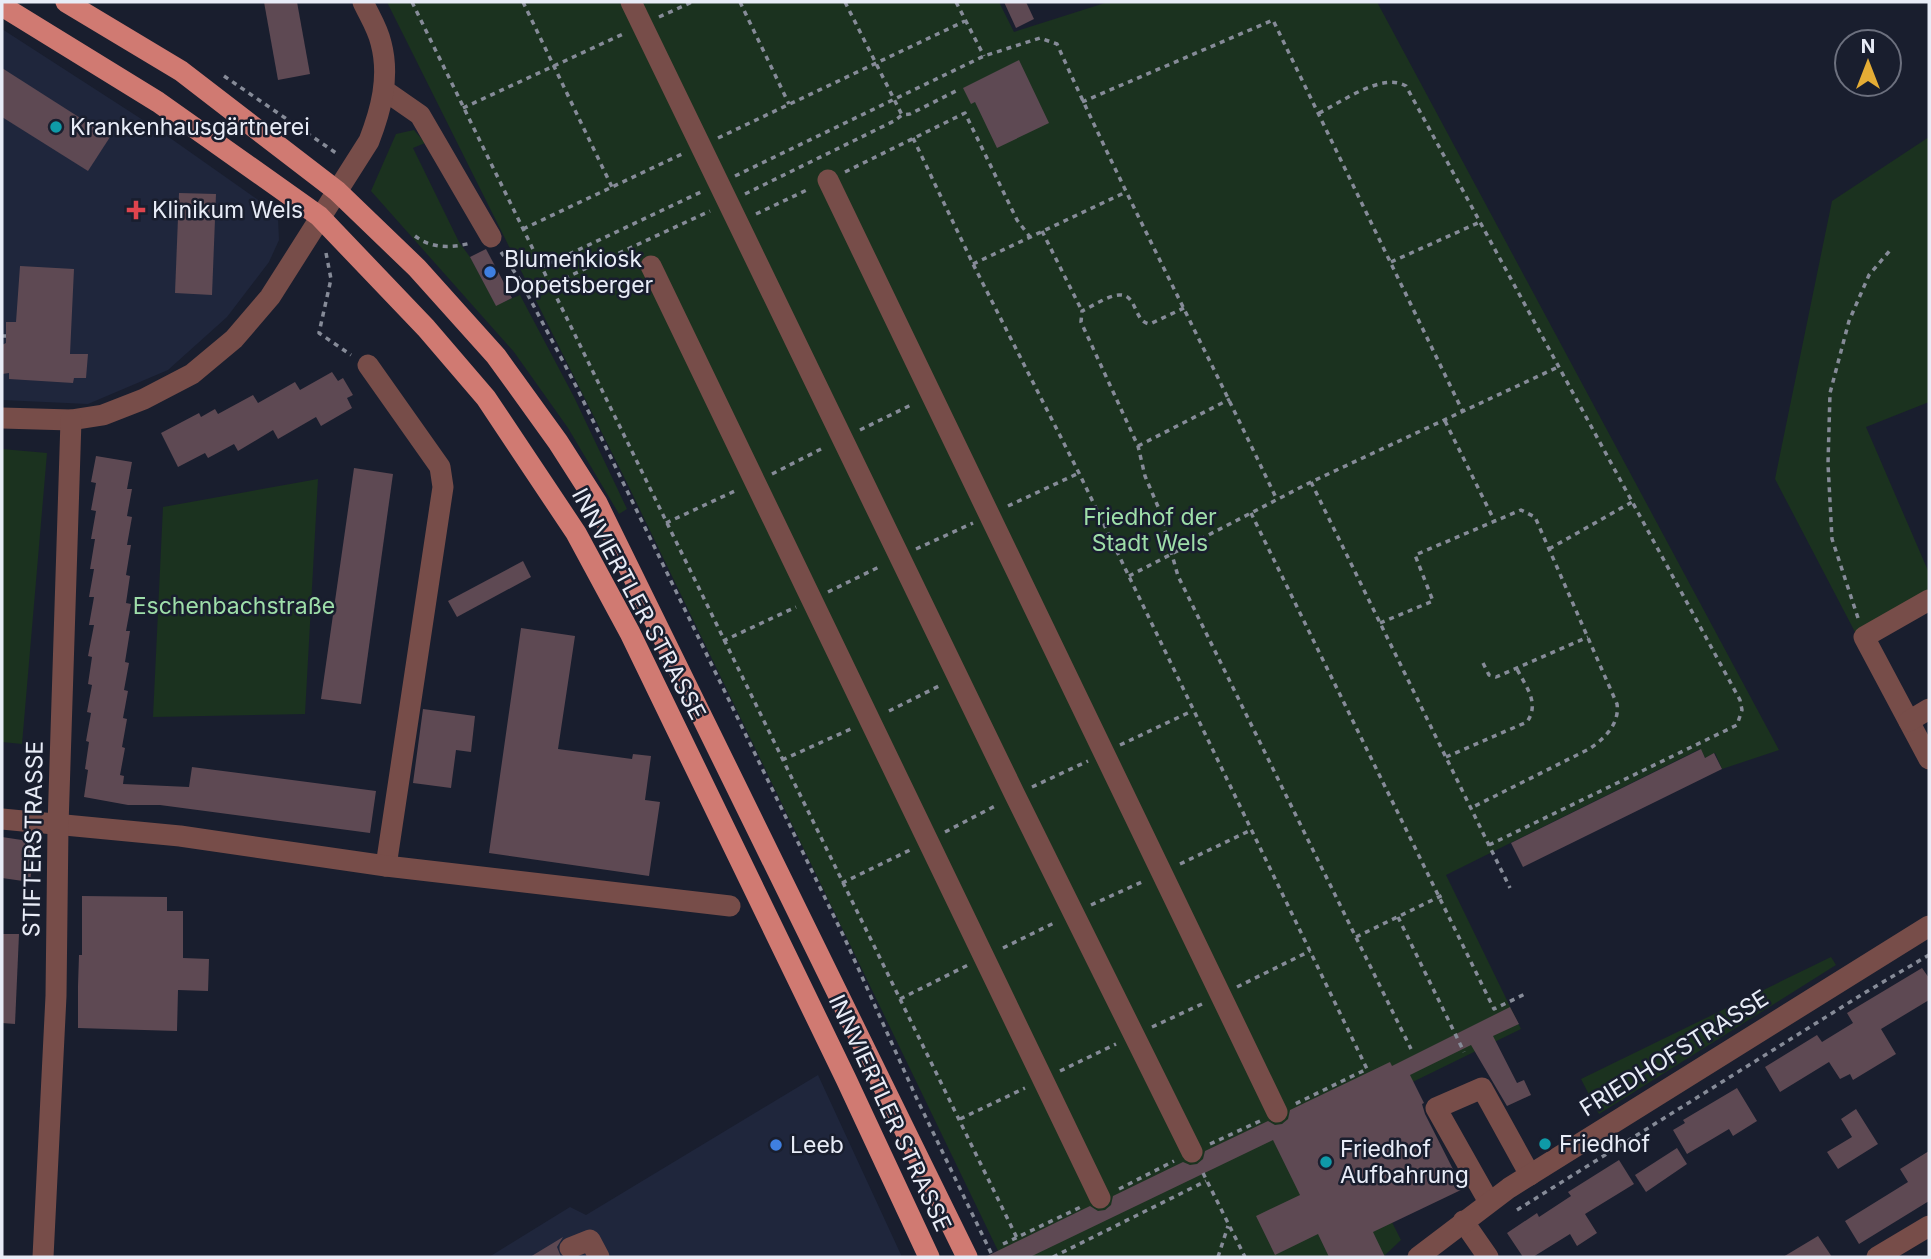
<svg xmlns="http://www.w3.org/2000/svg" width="1931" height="1259" viewBox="0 0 1931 1259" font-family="Inter,sans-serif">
<rect width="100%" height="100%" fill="#191e2e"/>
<g fill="#1f263c">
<polygon points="2,29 163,133 261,202 278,218 279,240 269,262 227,317 168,370 88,404 2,400"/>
<polygon points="818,1075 902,1257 489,1257 570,1207 586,1215"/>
</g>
<g fill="#1b321f">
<polygon points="387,2 999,2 1014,32 1108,2 1377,2 1779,750 1722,769 1715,753 1705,758 1700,749 1446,875 1521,1029 1339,1118 1401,1240 1383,1257 1001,1257 627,483"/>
<polygon points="414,130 425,143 413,148 459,242 470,257 496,305 520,295 574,397 627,509 619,514 568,428 514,352 371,191 396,134"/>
<polygon points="1929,137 1929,402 1866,427 1929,573 1929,590 1855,632 1775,479 1832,201"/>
<polygon points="2,449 47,453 22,744 2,742"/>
<polygon points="318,479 305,714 153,717 163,507"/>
<polygon points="1831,957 1836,965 1599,1114 1581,1079"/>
</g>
<g fill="#5e4953">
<polygon points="264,2 297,2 310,74 278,80"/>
<polygon points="1004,2 1026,2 1034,19 1016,28"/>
<polygon points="1019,60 1049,123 997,148 975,102 971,104 963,88"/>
<polygon points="2,68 110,137 88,171 2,117"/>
<polygon points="179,193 216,194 212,295 175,293"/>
<polygon points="486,249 512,298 496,306 470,257"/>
<polygon points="20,266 74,269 70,354 88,354 86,378 74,378 73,383 9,379 9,373 2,374 2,345 6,343 6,322 16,322"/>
<polygon points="332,372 338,381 343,378 353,395 347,398 352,408 321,426 316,417 278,439 273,430 238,451 234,444 208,458 205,453 178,467 161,433 199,413 201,417 215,409 218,414 253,395 258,403 295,382 300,390"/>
<polygon points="96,456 132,462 127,489 132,489 127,516 132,517 127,545 131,545 126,575 130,576 126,603 131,604 126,631 130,631 125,662 129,663 124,690 128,691 123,718 127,719 122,747 125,748 120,775 124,776 123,784 189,787 192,767 376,791 370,833 160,805 128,805 84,797 88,770 85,769 89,742 86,741 91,713 87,712 92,685 88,684 92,657 88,656 94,625 89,625 94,597 89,597 94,569 90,569 95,539 91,539 96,511 91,510 96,483 91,482"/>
<polygon points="354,468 393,474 361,704 321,699"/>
<polygon points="523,561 531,577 457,617 448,601"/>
<polygon points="521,628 575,636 558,749 632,759 633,754 651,756 645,800 660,802 649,876 489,853"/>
<polygon points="423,709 475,716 471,752 456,750 451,788 413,783"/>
<polygon points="1701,749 1705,758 1714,753 1722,769 1523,867 1511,843"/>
<polygon points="2,837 35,842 30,882 2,878"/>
<polygon points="82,896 167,897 167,911 183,911 183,958 209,959 208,991 178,990 177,1031 78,1028 78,986 79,955 82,955"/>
<polygon points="2,934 19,934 15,1024 2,1023"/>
<polygon points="1922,968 1929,978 1929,1000 1881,1029 1896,1054 1853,1080 1850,1074 1840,1079 1829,1062 1780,1092 1765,1067 1817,1035 1822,1042 1853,1023 1847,1013"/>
<polygon points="1510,1007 1519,1024 1493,1036 1517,1083 1524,1080 1531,1095 1507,1106 1471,1045 1410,1075 1424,1103 1422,1104 1425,1114 1463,1189 1373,1232 1385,1257 1329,1257 1318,1234 1275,1255 1256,1216 1300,1195 1273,1140 1030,1257 985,1257 1090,1206 1098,1211 1105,1210 1111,1205 1113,1196 1183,1162 1190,1165 1197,1164 1203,1159 1205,1151 1268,1121 1275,1125 1282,1124 1288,1119 1290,1110 1390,1062 1392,1066"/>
<polygon points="1737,1088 1757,1121 1733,1136 1729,1129 1687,1154 1673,1130 1685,1123 1683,1120"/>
<polygon points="1856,1109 1878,1144 1838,1169 1827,1152 1852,1137 1841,1119"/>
<polygon points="1677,1148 1687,1164 1646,1192 1635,1175"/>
<polygon points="1929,1151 1929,1201 1859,1244 1845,1221 1908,1182 1900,1169"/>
<polygon points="1619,1160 1634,1184 1585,1214 1597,1233 1577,1246 1570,1234 1533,1257 1523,1257 1507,1233 1537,1213 1539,1217 1571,1196 1568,1192"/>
<polygon points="1818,1236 1832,1257 1783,1257"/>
<polygon points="563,1237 557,1247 561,1257 530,1257"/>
</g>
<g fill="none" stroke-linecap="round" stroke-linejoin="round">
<g stroke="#868b98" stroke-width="3.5" stroke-dasharray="5 5" stroke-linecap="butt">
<polyline points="412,2 1017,1238"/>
<polyline points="523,2 612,187"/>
<polyline points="740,2 789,104"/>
<polyline points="845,2 902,115"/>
<polyline points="956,2 984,56"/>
<polyline points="659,17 692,2"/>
<polyline points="224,76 339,155"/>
<polyline points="1082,102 1273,20 1463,412"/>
<polyline points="463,108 623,34"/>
<path d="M1319,113C1342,102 1382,72 1406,86L1740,700L1742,710L1737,725L1489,845"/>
<polyline points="718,138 965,21"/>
<polyline points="913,138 973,264 1079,473 1367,1069 1295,1104"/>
<polyline points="845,172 965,113 1017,220 1030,237"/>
<path d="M735,176L984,56L1040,38L1057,44C1126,198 1205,347 1277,500"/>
<polyline points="745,194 894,121 902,115 910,114 956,91"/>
<polyline points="756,214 809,189"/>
<polyline points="523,229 682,154"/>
<polyline points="1042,231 1082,311"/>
<path d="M415,236C432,249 451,248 471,243"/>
<polyline points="501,252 520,280 576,386 654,546 845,939 916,1097 993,1257"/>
<polyline points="326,253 331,279 319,333 351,355"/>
<polyline points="1391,262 1480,222"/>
<polyline points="973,264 1126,192"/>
<polyline points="542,267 703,191"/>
<polyline points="527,293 550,285 710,211"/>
<path d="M1184,308L1150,324C1133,322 1138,294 1119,295C1107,296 1093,306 1082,311L1081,322L1138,446L1145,476L1159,509L1178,576L1411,1049"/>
<polyline points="2,336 6,336"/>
<polyline points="1445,421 1495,522"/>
<polyline points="860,430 913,404"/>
<polyline points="1138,446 1230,399"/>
<polyline points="772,474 825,447"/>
<polyline points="1311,482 1510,888"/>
<polyline points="1008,506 1079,473"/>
<polyline points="1251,513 1494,1009 1525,994"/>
<polyline points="666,523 737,490"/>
<polyline points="916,549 973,523"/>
<polyline points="1549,549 1632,502"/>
<polyline points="1129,576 1311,482 1558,367"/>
<polyline points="828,592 881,566"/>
<polyline points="1858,618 1832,539 1828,464 1830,393 1849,321 1869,275 1892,248"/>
<path d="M1380,623L1433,601L1415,555L1521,510L1535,517L1617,704C1620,724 1604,739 1589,749L1471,808"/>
<polyline points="723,641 796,607"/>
<polyline points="1483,663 1489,675 1496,677 1588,637"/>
<polyline points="889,711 941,685"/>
<polyline points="1120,745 1192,711"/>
<path d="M1446,757L1527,722C1540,703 1526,687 1517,669"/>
<polyline points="782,760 853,728"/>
<polyline points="1032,787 1088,761"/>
<polyline points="945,832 997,805"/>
<polyline points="1180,864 1251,830"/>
<polyline points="842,883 910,850"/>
<polyline points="1091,905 1144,881"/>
<polyline points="1398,917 1464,1052"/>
<polyline points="1356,937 1445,894"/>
<polyline points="1003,948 1056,922"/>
<polyline points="1237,987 1310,951"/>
<polyline points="900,999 968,965"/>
<polyline points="1152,1027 1202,1004"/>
<polyline points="1060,1071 1116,1044"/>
<polyline points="960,1119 1025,1088"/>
<polyline points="1210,1144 1260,1121"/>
<polyline points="1203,1173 1245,1257"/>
<polyline points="1119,1189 1174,1161"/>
<polyline points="1517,1210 1866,992 1929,955"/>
<polyline points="1003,1244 1083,1206"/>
<polyline points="1053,1257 1206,1181"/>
<polyline points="1218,1257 1228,1226"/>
</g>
<g stroke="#774d49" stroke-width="21">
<polyline points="631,2 1015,795 1192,1152"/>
<polyline points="384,90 420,115 491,237"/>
<polyline points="828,180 1277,1112"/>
<polyline points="651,266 1100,1198"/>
<polyline points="368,365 440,467 443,487 386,866"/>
<path d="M2,418L71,420L103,415L144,399L192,374L234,339L270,297L369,141C381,110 390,77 381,43C378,29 369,15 363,2"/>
<polyline points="1929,600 1864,637 1929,759"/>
<polyline points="1909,721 1929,709"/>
<polyline points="2,819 180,836 386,866 730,906"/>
<polyline points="1489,1202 1436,1108 1482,1088 1530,1175"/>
<polyline points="1463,1221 1488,1257"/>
<polyline points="570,1248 590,1240 599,1257"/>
<polyline points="43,1257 56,996 58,826 71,420"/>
<polyline points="1418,1257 1509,1188 1929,926"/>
<polyline points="1877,1257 1929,1226"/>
</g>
<g stroke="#d07a72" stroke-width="21">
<polyline points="66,2 181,71 337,191 417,268 496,356 558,442 597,503 967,1257"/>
<polyline points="2,6 158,102 319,216 426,328 486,398 576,533 630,633 846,1079 929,1257"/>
</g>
</g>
<g fill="#0f9aa8" stroke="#191e2e" stroke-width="2.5">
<circle cx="56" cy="127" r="7"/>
<circle cx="1545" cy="1144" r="7"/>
<circle cx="1326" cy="1162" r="7"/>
</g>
<path fill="#e0444e" stroke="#191e2e" stroke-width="2.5" d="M132.5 199.5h7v7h7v7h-7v7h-7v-7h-7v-7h7z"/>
<g fill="#3f7fe0" stroke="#191e2e" stroke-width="2.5">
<circle cx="490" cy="272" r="7"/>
<circle cx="776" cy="1145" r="7"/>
</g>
<g text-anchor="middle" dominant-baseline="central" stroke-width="5" stroke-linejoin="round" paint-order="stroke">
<g font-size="23" fill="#e8ecf7" stroke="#191e2e" text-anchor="start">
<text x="70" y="127">Krankenhausgärtnerei</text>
<text x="152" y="210">Klinikum Wels</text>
<text x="504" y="259">Blumenkiosk<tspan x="504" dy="26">Dopetsberger</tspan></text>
<text x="1559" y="1144">Friedhof</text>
<text x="790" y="1145">Leeb</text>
<text x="1340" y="1149">Friedhof<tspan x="1340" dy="26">Aufbahrung</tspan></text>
</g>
<g font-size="23" fill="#9edea9" stroke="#191e2e">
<text x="1150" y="517">Friedhof der<tspan x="1150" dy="26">Stadt Wels</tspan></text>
<text x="234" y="606">Eschenbachstraße</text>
</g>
<g font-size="23" fill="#e8ecf7" stroke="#191e2e">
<text transform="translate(639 604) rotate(62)">INNVIERTLER STRASSE</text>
<text transform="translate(33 839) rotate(-89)">STIFTERSTRASSE</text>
<text transform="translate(1674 1053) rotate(-32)">FRIEDHOFSTRASSE</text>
<text transform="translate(890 1113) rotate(65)">INNVIERTLER STRASSE</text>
</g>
</g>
<rect width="1931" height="1259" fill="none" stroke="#e8ecf7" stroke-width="7"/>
<g transform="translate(1868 63)"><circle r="33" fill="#191e2e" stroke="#6c707e" stroke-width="2"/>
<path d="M0-5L12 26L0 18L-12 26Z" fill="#e5ad35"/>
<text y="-10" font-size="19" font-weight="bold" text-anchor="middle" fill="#e8ecf7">N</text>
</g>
</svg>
